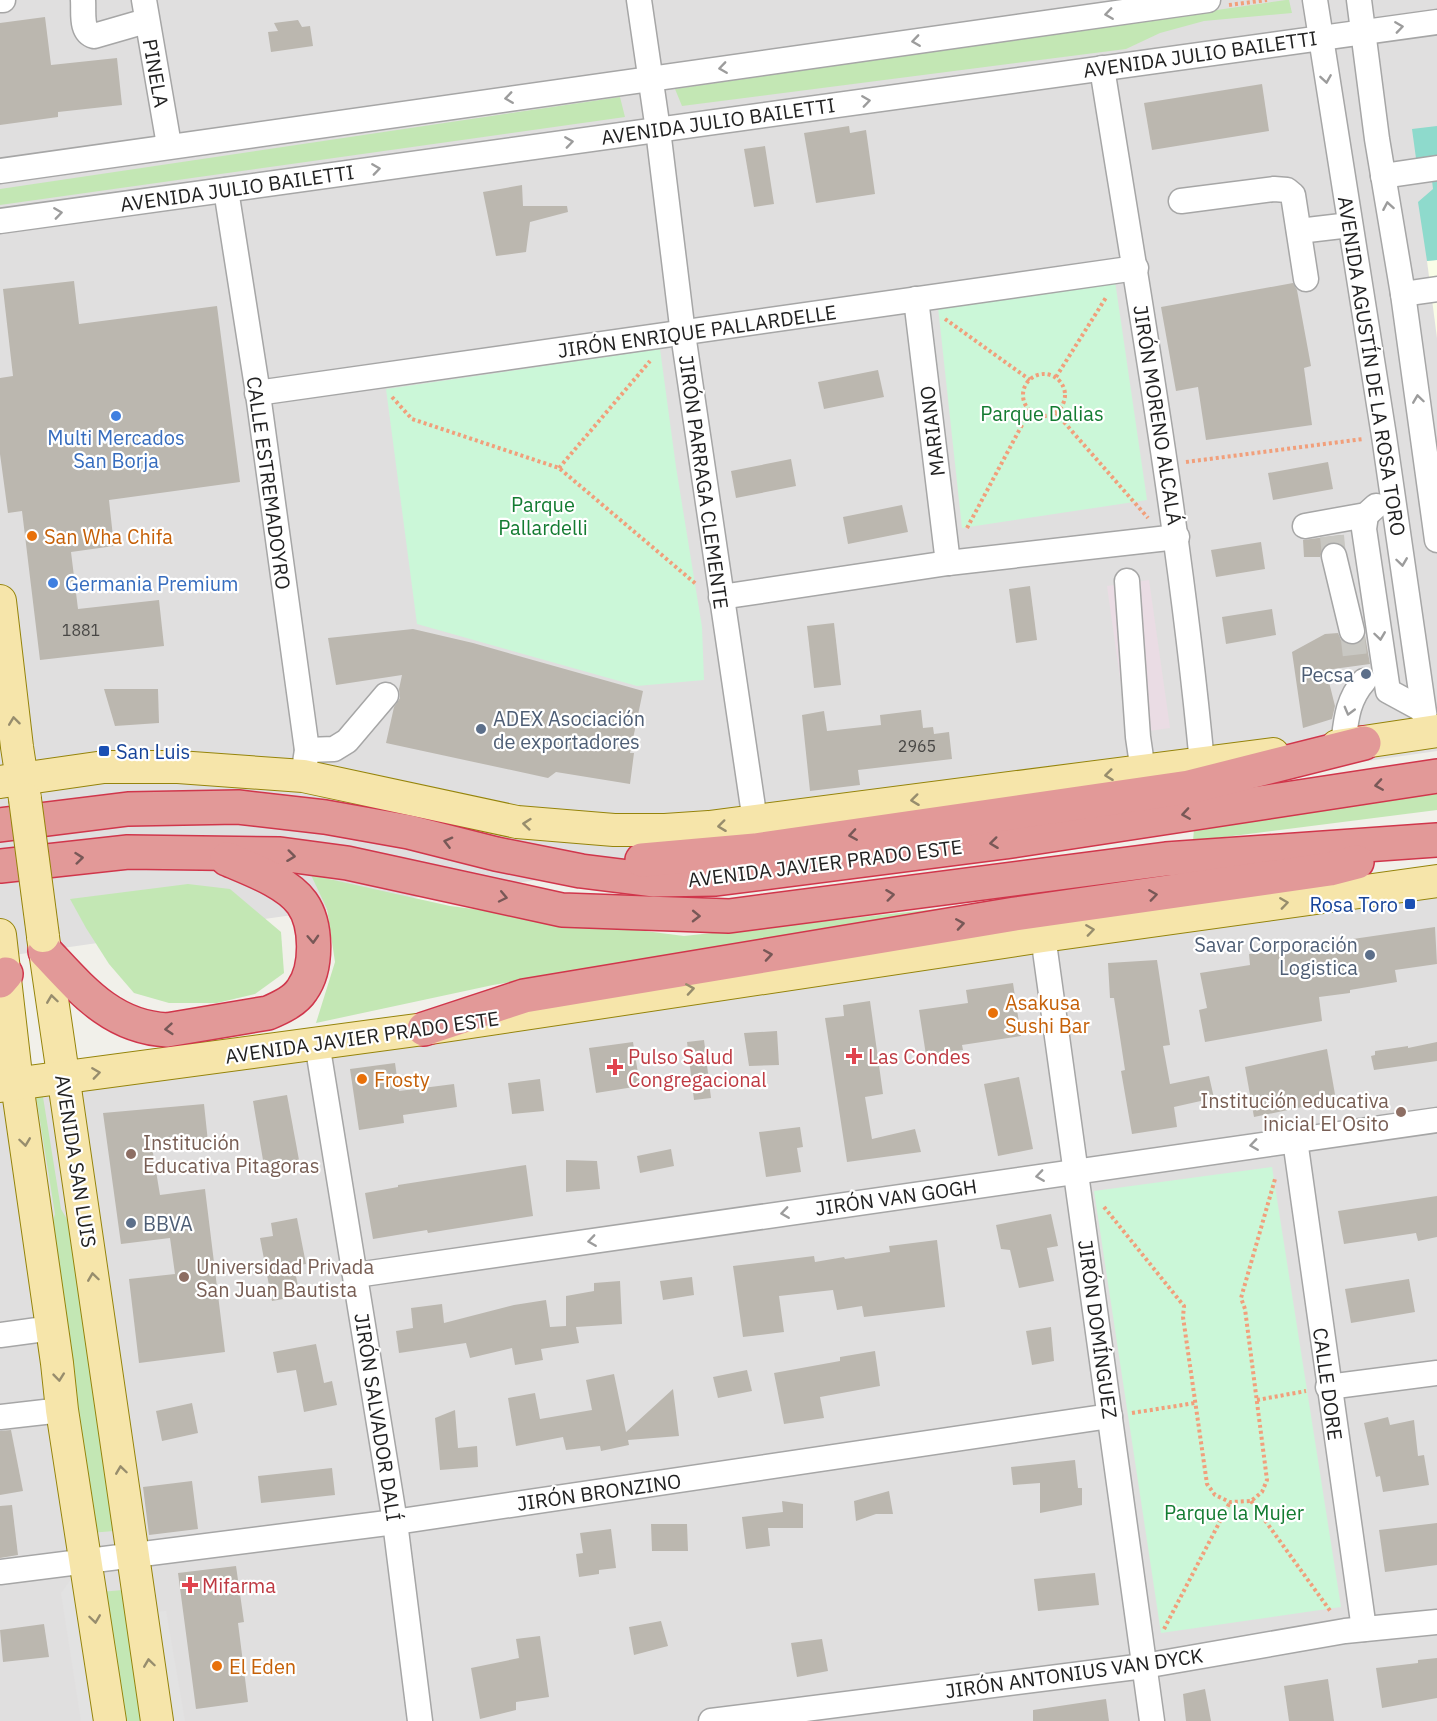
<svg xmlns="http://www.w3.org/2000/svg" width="1437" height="1721" viewBox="0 0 1437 1721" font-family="'IBM Plex Sans',sans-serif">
<rect width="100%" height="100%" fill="#f1f0ea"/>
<g fill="#e0dfdf">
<polygon points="0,0 1437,0 1437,751 0,957"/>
<polygon points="1437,876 1437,1721 0,1721 0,1080"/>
</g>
<polygon fill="#eadce4" points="1149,580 1170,728 1128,734 1107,586"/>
<polygon fill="#f9fde7" points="1437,260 1437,338 1427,261"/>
<g fill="#c3e7b4">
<polygon points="1286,0 1289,0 1292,13 1204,21 1160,33 1126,49 682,106 675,89"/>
<polygon points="620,97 625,117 0,205 0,189"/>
<polygon points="1437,791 1437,810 1193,841 1194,829"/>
<polygon points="311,875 450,906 684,936 1038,898 493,985 316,1023 335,962 327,909"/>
<polygon points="188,884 230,889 281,932 284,973 255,994 217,1003 169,1003 134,993 109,964 86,928 70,899"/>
<polygon points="36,1096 43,1097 61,1209 75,1233 114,1531 90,1533 49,1235 55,1214"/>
<polygon points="123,1590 143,1721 119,1721 100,1592"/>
</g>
<g fill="#cbf7d8">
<polygon points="1115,281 1147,500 962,528 938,307"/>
<polygon points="660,349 676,467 702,627 704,680 637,686 417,624 386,389"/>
<polygon points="1272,1167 1341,1607 1161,1633 1094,1191"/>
</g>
<polygon fill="#8edacc" points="1437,126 1437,260 1427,261 1418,202 1433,189 1431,172 1418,173 1412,129"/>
<g fill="#e2e2e2">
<polygon points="74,1575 96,1721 81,1721 61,1593"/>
<polygon points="166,1611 185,1721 170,1721 153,1612"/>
</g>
<g fill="#bbb7af">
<polygon points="45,17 51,65 117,58 122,105 58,112 58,117 0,125 0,23"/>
<polygon points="298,20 302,27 310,26 313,46 271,52 268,32 278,31 274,23"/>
<polygon points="1262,84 1269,131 1152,150 1144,103"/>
<polygon points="849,126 850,133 866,130 875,194 816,203 804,133"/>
<polygon points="765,146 774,204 754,207 744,149"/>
<polygon points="522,185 523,206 567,206 568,212 530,222 526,252 496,256 483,192"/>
<polygon points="74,281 79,324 217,306 240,482 109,500 114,546 71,552 78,609 159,600 164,646 40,660 22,511 8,513 0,454 0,378 13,376 3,289"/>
<polygon points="1293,283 1297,290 1311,366 1304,368 1312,425 1206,440 1198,387 1176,391 1161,307"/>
<polygon points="878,370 884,397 824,409 818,382"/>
<polygon points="791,459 796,486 736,498 731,471"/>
<polygon points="1328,462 1333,489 1273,500 1268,473"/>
<polygon points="902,505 908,532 848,544 843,517"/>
<polygon points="1341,535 1341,544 1330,542 1324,546 1320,557 1304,557 1303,540"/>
<polygon points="1261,542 1265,569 1216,577 1211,550"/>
<polygon points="1030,586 1037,640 1016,643 1009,589"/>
<polygon points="1272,609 1276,635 1226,644 1222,617"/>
<polygon points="834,623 841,685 814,688 807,626"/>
<polygon points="413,629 473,643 643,691 630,753 634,753 630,784 556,772 548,778 386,743 394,707 400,698 399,689 402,675 336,685 328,638"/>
<polygon points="1338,633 1341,640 1349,645 1356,645 1361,642 1365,636 1370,664 1326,670 1335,706 1332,719 1303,728 1292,652 1325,634"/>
<polygon points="104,689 158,689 159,723 115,726"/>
<polygon points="921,710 923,728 933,727 934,734 949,732 952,759 858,770 860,785 810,791 802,715 824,711 827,731 881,725 880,715"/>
<polygon points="1435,927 1437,964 1395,970 1397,982 1350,990 1350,993 1319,997 1322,1021 1205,1042 1199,1010 1207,1008 1200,973 1250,965 1249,954 1346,942 1346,940"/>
<polygon points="1157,960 1170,1045 1163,1046 1170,1084 1209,1076 1214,1098 1174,1107 1177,1127 1132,1134 1121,1071 1125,1070 1114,998 1110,998 1108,963"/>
<polygon points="1013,983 1021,1036 962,1045 963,1050 926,1055 919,1010 968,1003 966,990"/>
<polygon points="870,1001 883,1094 865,1097 872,1139 915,1129 921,1152 847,1162 825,1018 844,1016 843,1005"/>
<polygon points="777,1031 779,1065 749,1066 744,1033"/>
<polygon points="704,1040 711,1098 694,1100 687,1042"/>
<polygon points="633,1042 640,1086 596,1093 589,1048"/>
<polygon points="1437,1042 1437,1061 1374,1070 1371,1056 1375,1055 1375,1051 1408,1046 1408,1048"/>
<polygon points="1327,1049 1336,1100 1254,1117 1245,1067"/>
<polygon points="395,1063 399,1091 454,1084 457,1107 403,1115 404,1123 359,1130 350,1069"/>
<polygon points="1019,1077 1033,1149 998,1156 984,1084"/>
<polygon points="540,1079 544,1111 512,1114 508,1083"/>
<polygon points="287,1095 299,1160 264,1166 253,1101"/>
<polygon points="204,1104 208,1142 152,1147 160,1195 205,1189 225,1352 139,1363 129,1279 175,1274 170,1238 121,1244 103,1113"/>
<polygon points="800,1127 803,1147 797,1148 801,1172 766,1177 759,1132"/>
<polygon points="671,1149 674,1166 640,1173 637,1156"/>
<polygon points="566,1160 597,1161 600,1189 566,1192"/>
<polygon points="526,1165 533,1216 446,1230 428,1233 427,1230 373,1239 365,1193 398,1187 398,1185"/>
<polygon points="1437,1196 1437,1237 1418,1241 1416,1233 1344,1244 1338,1211"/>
<polygon points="1051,1214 1058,1246 1047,1248 1054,1281 1019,1288 1010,1250 1001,1249 996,1225"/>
<polygon points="297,1218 306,1264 294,1266 300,1296 272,1301 260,1238 273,1236 271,1223"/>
<polygon points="937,1240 945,1307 864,1317 862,1306 837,1310 833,1290 779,1296 784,1332 743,1337 733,1266 814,1256 815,1262 844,1257 845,1259 890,1252 889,1246"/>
<polygon points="692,1277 694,1295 663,1300 660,1281"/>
<polygon points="1409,1279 1415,1312 1351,1323 1345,1289"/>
<polygon points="620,1281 622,1324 576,1327 579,1343 541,1349 543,1360 515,1365 512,1348 470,1358 466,1343 399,1353 396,1331 413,1328 411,1308 442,1304 444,1323 514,1305 546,1300 550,1327 566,1326 566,1296 594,1291 594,1283"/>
<polygon points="1051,1327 1054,1361 1032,1365 1026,1331"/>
<polygon points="316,1344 324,1383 332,1381 337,1405 304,1412 296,1370 277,1373 273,1352"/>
<polygon points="875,1351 880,1386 820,1397 824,1418 784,1424 774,1373 840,1361 840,1357"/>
<polygon points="747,1370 752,1391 718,1398 713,1377"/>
<polygon points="614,1374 626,1432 673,1389 679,1436 628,1440 629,1445 601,1451 600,1446 566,1450 563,1437 516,1446 508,1398 535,1393 540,1419 592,1410 586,1380"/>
<polygon points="192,1403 198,1433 162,1441 156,1411"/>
<polygon points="455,1410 458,1448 477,1446 478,1467 440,1470 435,1418"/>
<polygon points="1388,1417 1390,1425 1414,1420 1418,1456 1424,1455 1429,1485 1383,1492 1380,1476 1376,1477 1364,1423"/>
<polygon points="11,1430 23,1491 0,1495 0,1431"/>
<polygon points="1075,1460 1078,1488 1082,1488 1082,1505 1040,1513 1040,1483 1013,1485 1011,1467"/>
<polygon points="332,1468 335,1495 261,1503 258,1476"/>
<polygon points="192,1481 198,1529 149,1535 143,1487"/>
<polygon points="889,1491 893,1514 876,1514 856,1521 854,1501"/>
<polygon points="782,1501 803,1504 803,1528 768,1528 770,1546 746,1549 742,1517 783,1512"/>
<polygon points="12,1505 18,1555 0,1558 0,1506"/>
<polygon points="1437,1523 1437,1565 1385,1572 1379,1530"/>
<polygon points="651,1524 687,1524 688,1551 652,1551"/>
<polygon points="611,1529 616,1568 599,1570 599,1574 579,1577 576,1554 583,1553 580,1533"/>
<polygon points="236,1566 244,1622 238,1623 248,1702 196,1709 178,1573"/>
<polygon points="1095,1573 1099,1605 1038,1611 1034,1579"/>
<polygon points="661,1621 668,1646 634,1655 629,1627"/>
<polygon points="44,1624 49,1657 3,1662 0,1630"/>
<polygon points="540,1636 549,1697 516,1702 516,1710 480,1719 471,1668 519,1658 516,1639"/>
<polygon points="822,1639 828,1671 797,1677 791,1643"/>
<polygon points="1437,1658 1437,1698 1382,1708 1376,1668 1418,1663 1418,1660"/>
<polygon points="1328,1679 1334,1721 1289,1721 1284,1686"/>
<polygon points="1205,1689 1211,1721 1186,1721 1183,1694"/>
<polygon points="1106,1699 1109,1721 1033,1721 1033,1710"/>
</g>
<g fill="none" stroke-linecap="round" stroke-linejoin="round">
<g stroke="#c8c7c2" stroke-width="24" stroke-dasharray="24 12" stroke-linecap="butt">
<polyline points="1332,536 1334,556"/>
<polyline points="1352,631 1356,666"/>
</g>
<g stroke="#a6a6a6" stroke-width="27">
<g id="minor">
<polyline points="0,0 3,0"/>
<path d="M83,0C84,12 80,32 94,36L146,21"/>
<polyline points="144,0 169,145"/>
<polyline points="639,0 658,130 683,334 755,821"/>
<polyline points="1315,0 1384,436 1427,733"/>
<polyline points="1359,0 1377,139 1403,294 1437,540"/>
<path d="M1102,68C1139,299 1180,530 1202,763"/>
<polyline points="0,171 1208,0"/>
<polyline points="1383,176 1437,168"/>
<polyline points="226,190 257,387 307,750 303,776"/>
<polyline points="1181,201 1274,189 1287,190 1293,195 1306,279"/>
<polyline points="0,221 1437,22"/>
<polyline points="1299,231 1350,225"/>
<polyline points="1403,294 1437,289"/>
<polyline points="916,299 948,563"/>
<polyline points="257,393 1136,268"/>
<polyline points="1366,515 1364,529 1388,691 1423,710"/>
<polyline points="1305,526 1366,515 1376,506"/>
<polyline points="1334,556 1352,631"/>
<polyline points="1127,581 1138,737 1143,771"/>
<polyline points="721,597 948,563 1177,537"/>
<path d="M1343,745C1346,721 1347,700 1364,681"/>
<polyline points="307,750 334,749 347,741 386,695"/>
<polyline points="1043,936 1152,1721"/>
<polyline points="317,1043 395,1522 420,1721"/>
<polyline points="1295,1140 1364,1629"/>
<polyline points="356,1275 1437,1120"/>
<polyline points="0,1335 52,1328"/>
<polyline points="1328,1387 1437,1373"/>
<polyline points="0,1417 62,1410"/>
<polyline points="0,1572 395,1522 1110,1416"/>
<polyline points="711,1721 1144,1666 1345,1631 1437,1622"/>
</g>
</g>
<g stroke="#95840b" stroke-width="34">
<g id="major">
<polyline points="0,601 17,747 25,799"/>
<polyline points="1337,746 1437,731"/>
<polyline points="0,782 104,767 178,767 303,776 517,822 614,830 665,830 709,827 1273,754"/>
<polyline points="0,935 17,1084 57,1363 62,1410 110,1721"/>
<polyline points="43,937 157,1721"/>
<polyline points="0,1086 424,1029 1043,936 1437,881"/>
</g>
</g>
<g stroke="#d0364b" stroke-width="36">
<g id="highway">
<polyline points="0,825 128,809 238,807 325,817 409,832 496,854 581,871 653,880 716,879 1005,842 1437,776"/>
<polyline points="642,860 755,850 1189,787 1364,743"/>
<polyline points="0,866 128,852 280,854 347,863 562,910 729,916 1166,859 1437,840"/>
<path d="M45,951C81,989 111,1027 167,1030L268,1013C280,1008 295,1001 302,990C318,968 317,924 302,903C287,882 250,869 227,859"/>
<polyline points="0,981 6,974"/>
<polyline points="424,1029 524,996 1015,914 1330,869 1357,862"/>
</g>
</g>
<g stroke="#f19f7b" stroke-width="4" stroke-dasharray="3 3" stroke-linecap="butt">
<polyline points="1229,5 1267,0"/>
<polyline points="945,319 1030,380"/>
<circle cx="1044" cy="395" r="21"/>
<polyline points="1056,377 1107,296"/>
<polyline points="392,397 412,419 559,468 696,584"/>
<polyline points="1056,413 1148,518"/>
<polyline points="1186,462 1363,439"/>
<polyline points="559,468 650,361"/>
<polyline points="967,528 1030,410"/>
<polyline points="1104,1207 1184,1306 1183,1317 1207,1484 1215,1495 1230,1502 1251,1501 1262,1492 1267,1480 1245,1309 1241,1298 1275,1179"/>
<polyline points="1257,1400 1306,1391"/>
<polyline points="1132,1413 1195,1403"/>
<polyline points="1251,1501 1331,1612"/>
<polyline points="1164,1629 1230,1502"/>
</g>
<use href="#minor" stroke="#fff" stroke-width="24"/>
<use href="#major" stroke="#f6e5aa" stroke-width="32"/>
<use href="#highway" stroke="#e29998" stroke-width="33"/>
<g stroke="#95840b" stroke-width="34" stroke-linecap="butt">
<polyline id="major-bridge" points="25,799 43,936"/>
</g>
<use href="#major-bridge" stroke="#f6e5aa" stroke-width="32"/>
</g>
<defs><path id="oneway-chevron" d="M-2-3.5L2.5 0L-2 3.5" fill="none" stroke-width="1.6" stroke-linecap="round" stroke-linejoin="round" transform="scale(1.5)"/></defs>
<g stroke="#9c9c9c">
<use href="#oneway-chevron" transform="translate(1109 14) rotate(172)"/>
<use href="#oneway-chevron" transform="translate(1399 27) rotate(-8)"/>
<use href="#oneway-chevron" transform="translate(916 41) rotate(172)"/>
<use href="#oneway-chevron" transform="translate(723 68) rotate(172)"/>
<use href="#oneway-chevron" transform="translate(1326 79) rotate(81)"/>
<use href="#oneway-chevron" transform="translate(509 98) rotate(172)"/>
<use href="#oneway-chevron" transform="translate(866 101) rotate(-8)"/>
<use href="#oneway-chevron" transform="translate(569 142) rotate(-8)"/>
<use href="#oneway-chevron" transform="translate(376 169) rotate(-8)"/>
<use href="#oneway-chevron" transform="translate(1388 206) rotate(-100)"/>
<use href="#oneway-chevron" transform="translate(58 213) rotate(-8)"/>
<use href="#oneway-chevron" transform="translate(1418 399) rotate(-98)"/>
<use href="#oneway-chevron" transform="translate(1402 562) rotate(82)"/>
<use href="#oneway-chevron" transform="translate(1380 636) rotate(82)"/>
<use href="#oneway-chevron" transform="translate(1349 711) rotate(105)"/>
<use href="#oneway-chevron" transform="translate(1254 1145) rotate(172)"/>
<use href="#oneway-chevron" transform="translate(1040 1176) rotate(172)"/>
<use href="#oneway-chevron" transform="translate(785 1213) rotate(172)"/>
<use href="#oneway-chevron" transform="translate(592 1241) rotate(172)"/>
</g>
<g stroke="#978d6d">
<use href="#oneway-chevron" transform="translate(14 721) rotate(-97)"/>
<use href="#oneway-chevron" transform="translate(1109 775) rotate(173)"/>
<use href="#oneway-chevron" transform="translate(915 800) rotate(173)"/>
<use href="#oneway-chevron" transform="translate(527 824) rotate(-174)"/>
<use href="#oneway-chevron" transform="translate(722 826) rotate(173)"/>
<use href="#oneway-chevron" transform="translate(1284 903) rotate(-8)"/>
<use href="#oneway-chevron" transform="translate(1090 930) rotate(-8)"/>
<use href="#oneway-chevron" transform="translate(690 989) rotate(-9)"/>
<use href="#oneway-chevron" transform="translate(52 999) rotate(-98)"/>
<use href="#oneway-chevron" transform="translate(96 1073) rotate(-8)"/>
<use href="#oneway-chevron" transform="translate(25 1142) rotate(82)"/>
<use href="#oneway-chevron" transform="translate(93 1277) rotate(-98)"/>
<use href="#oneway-chevron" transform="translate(59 1377) rotate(84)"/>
<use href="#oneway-chevron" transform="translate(121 1470) rotate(-98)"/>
<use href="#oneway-chevron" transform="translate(95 1619) rotate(82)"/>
<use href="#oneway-chevron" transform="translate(149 1663) rotate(-98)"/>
</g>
<g stroke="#785857">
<use href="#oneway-chevron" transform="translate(1379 785) rotate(171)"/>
<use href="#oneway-chevron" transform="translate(1186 814) rotate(171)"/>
<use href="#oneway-chevron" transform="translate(853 835) rotate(171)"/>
<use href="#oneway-chevron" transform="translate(448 842) rotate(-166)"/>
<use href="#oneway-chevron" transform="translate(994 843) rotate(173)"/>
<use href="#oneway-chevron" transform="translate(291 856) rotate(7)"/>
<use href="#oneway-chevron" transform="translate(79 858) rotate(-6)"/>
<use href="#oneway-chevron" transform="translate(890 895) rotate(-7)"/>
<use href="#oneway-chevron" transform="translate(1153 895) rotate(-8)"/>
<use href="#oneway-chevron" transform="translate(503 897) rotate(12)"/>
<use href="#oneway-chevron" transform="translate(696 916) rotate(1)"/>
<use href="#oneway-chevron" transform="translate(960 924) rotate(-9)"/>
<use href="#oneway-chevron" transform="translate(313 939) rotate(87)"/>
<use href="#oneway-chevron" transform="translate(768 955) rotate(-9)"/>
<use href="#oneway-chevron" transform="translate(169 1029) rotate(175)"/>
</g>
<g fill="#3f7fe0" stroke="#fff" stroke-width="2">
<circle cx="116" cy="416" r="6"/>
<circle cx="53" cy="583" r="6"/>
</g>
<g fill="#e8710a" stroke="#fff" stroke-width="2">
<circle cx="32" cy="536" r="6"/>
<circle cx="993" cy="1013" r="6"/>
<circle cx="362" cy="1079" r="6"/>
<circle cx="217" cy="1666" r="6"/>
</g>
<g fill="#5c6f8a" stroke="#fff" stroke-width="2">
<circle cx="1366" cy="674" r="6"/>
<circle cx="481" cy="729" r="6"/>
<circle cx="1370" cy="955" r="6"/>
<circle cx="131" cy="1223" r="6"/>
</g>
<g fill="#1a4fb4" stroke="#fff" stroke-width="2">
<rect x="98" y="745" width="12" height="12" rx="3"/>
<rect x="1404" y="898" width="12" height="12" rx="3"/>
</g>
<g fill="#e0444e" stroke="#fff" stroke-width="2">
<path d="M851 1047h6v6h6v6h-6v6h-6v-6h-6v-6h6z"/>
<path d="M612 1058h6v6h6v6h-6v6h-6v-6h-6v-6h6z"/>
<path d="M187 1576h6v6h6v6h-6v6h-6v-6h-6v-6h6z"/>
</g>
<g fill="#8d6e63" stroke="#fff" stroke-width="2">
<circle cx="1401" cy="1112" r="6"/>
<circle cx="131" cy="1154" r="6"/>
<circle cx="184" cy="1277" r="6"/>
</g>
<g text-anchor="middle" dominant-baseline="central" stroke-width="4.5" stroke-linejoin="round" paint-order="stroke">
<g font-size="16" fill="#484745">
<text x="81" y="630">1881</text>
<text x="917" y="746">2965</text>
</g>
<g font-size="20" fill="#222" stroke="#fff">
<text transform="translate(1200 54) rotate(-8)">AVENIDA JULIO BAILETTI</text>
<text transform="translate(156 73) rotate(80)">PINELA</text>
<text transform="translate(718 121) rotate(-8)">AVENIDA JULIO BAILETTI</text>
<text transform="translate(237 188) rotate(-8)">AVENIDA JULIO BAILETTI</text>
<text transform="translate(697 331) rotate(-8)">JIRÓN ENRIQUE PALLARDELLE</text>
<text transform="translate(1372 366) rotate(81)">AVENIDA AGUSTÍN DE LA ROSA TORO</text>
<text transform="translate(1158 415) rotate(81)">JIRÓN MORENO ALCALÁ</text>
<text transform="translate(932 431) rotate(-97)">MARIANO</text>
<text transform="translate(704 482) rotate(82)">JIRÓN PARRAGA CLEMENTE</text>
<text transform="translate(269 483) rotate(82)">CALLE ESTREMADOYRO</text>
<text transform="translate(825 863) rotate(-7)">AVENIDA JAVIER PRADO ESTE</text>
<text transform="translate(362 1037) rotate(-8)">AVENIDA JAVIER PRADO ESTE</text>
<text transform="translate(76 1161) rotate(81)">AVENIDA SAN LUIS</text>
<text transform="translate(896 1197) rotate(-8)">JIRÓN VAN GOGH</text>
<text transform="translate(1098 1329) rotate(82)">JIRÓN DOMÍNGUEZ</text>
<text transform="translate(1328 1384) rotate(82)">CALLE DORE</text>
<text transform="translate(378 1417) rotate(81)">JIRÓN SALVADOR DALÍ</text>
<text transform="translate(599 1492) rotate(-8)">JIRÓN BRONZINO</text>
<text transform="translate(1074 1673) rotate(-8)">JIRÓN ANTONIUS VAN DYCK</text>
</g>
<g font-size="20" fill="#147c32" stroke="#fff">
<text x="1042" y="413">Parque Dalias</text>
<text x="543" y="504">Parque<tspan x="543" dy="23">Pallardelli</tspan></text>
<text x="1234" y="1512">Parque la Mujer</text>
</g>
<g font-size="20" fill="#366cbe" stroke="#fff">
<text x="116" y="437">Multi Mercados<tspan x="116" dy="23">San Borja</tspan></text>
<text x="65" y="583" text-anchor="start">Germania Premium</text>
</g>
<g font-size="20" fill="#c56008" stroke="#fff" text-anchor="start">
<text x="44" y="536">San Wha Chifa</text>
<text x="1005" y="1002">Asakusa<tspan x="1005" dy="23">Sushi Bar</tspan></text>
<text x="374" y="1079">Frosty</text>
<text x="229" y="1666">El Eden</text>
</g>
<g font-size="20" fill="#4e5e75" stroke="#fff" text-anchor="end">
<text x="1354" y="674">Pecsa</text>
<text x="493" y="718" text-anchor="start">ADEX Asociación<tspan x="493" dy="23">de exportadores</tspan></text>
<text x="1358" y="944">Savar Corporación<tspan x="1358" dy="23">Logistica</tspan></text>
<text x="143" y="1223" text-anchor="start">BBVA</text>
</g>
<g font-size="20" fill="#164399" stroke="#fff" text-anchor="start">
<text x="116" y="751">San Luis</text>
<text x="1398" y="904" text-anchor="end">Rosa Toro</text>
</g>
<g font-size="20" fill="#be3a42" stroke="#fff" text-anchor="start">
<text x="628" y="1056">Pulso Salud<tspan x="628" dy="23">Congregacional</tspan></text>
<text x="868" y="1056">Las Condes</text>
<text x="202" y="1585">Mifarma</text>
</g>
<g font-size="20" fill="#785e54" stroke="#fff" text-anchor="start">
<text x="1389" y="1100" text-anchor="end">Institución educativa<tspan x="1389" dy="23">inicial El Osito</tspan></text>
<text x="143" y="1142">Institución<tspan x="143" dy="23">Educativa Pitagoras</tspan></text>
<text x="196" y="1266">Universidad Privada<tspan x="196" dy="23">San Juan Bautista</tspan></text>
</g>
</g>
</svg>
